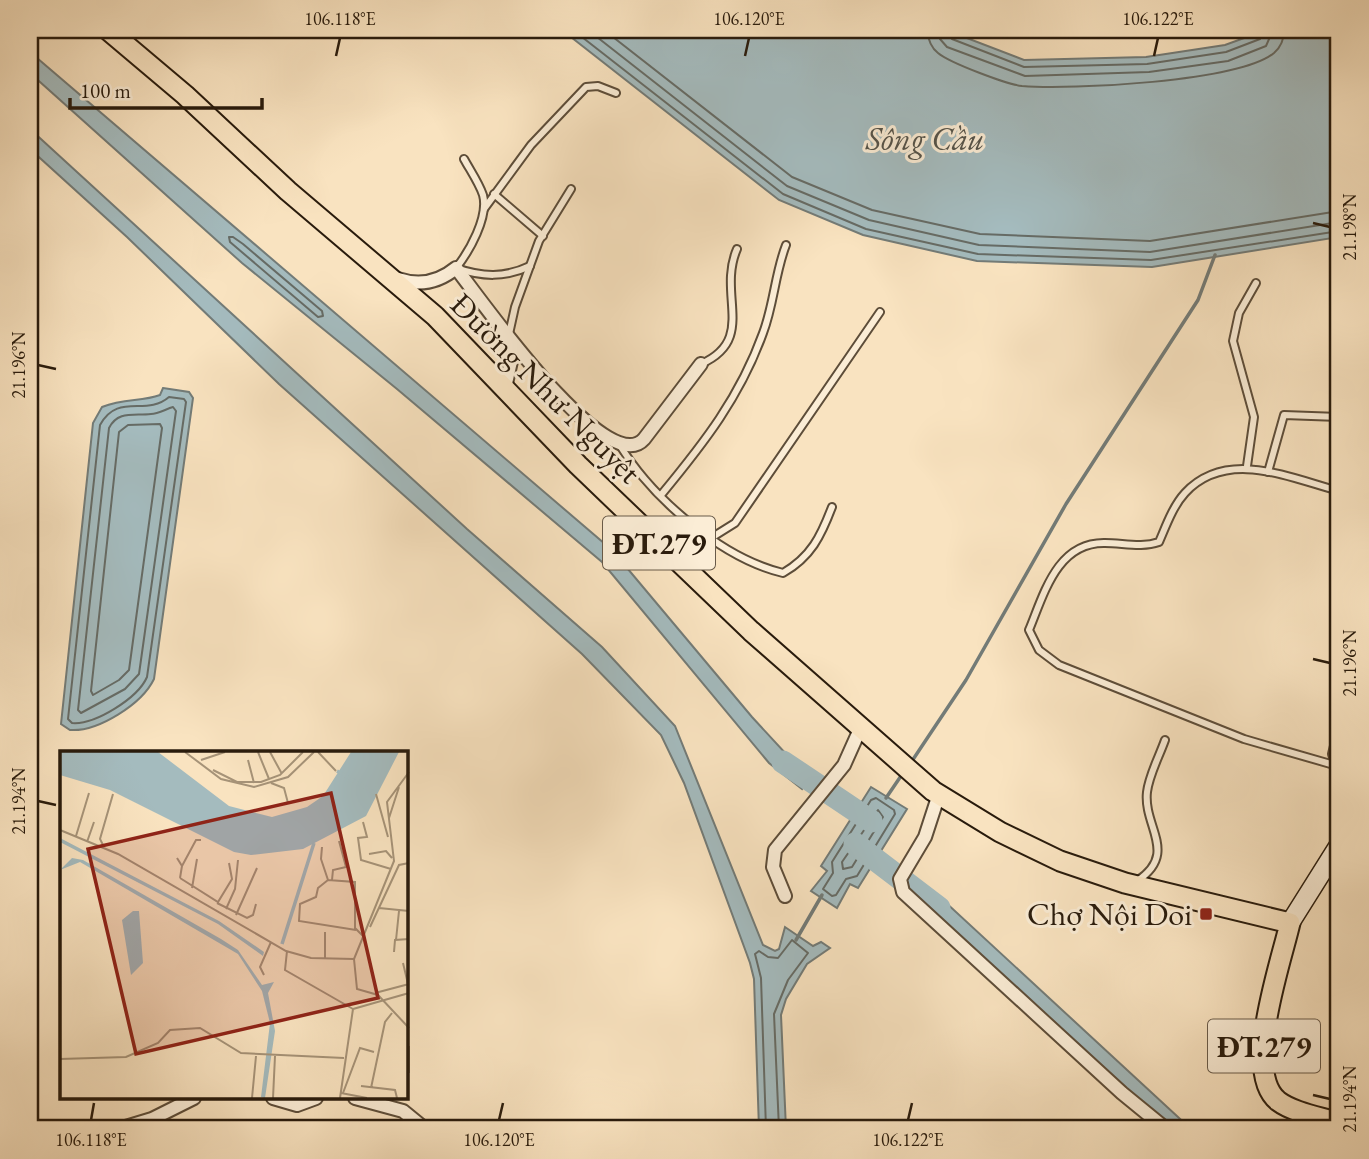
<svg xmlns="http://www.w3.org/2000/svg" width="1369" height="1159" viewBox="0 0 1369 1159" font-family="'EB Garamond',serif">
<rect width="100%" height="100%" fill="#f9e3c0"/>
<filter id="stains"><feTurbulence type="fractalNoise" baseFrequency=".00286" numOctaves="4"/><feColorMatrix values="0 0 0 0 .2 0 0 0 0 .09 0 0 0 0 .02 0 0 0 .5 -.17"/></filter>
<radialGradient id="worn" r=".72"><stop offset=".6" stop-color="#630" stop-opacity="0"/><stop offset="1" stop-color="#630" stop-opacity=".3"/></radialGradient>
<g fill="#a4bbbe" stroke="#737b77" stroke-width="2">
<polygon points="562,30 946,30 1024,60 1146,57 1225,45 1266,30 1339,30 1339,237 1152,267 977,261 863,235 779,200"/>
<polygon points="30,52 612,550 752,717 787,755 813,771 802,789 769,763 602,562 397,389 242,263 30,73"/>
<polygon points="30,129 467,529 602,647 675,726 763,945 775,951 779,949 785,927 813,946 821,942 830,948 807,964 786,999 781,1015 786,1129 759,1129 754,979 750,963 684,783 661,735 582,654 279,384 127,237 30,149"/>
<path d="M163,388L189,392L193,398L154,679C142,704 98,732 70,730L61,724L93,423L102,407C125,398 141,402 160,395Z"/>
<polygon points="871,787 907,809 858,888 850,884 837,908 811,891 827,871 821,866"/>
<polygon points="921,884 943,900 1191,1129 1171,1129 914,896"/>
</g>
<g fill="none" stroke-linecap="round" stroke-linejoin="round">
<g stroke="#666b65" stroke-width="2">
<polyline points="573,30 783,194 866,229 978,254 1151,260 1339,231"/>
<polyline points="588,30 787,186 869,220 979,245 1150,252 1339,222"/>
<polyline points="604,30 792,177 872,210 980,234 1150,241 1339,211"/>
<path d="M927,30C928,39 930,47 938,53C950,63 1006,84 1022,86C1070,90 1238,82 1274,53C1281,47 1284,39 1284,30"/>
<polyline points="938,30 940,39 947,47 1025,76 1149,72 1228,61 1266,46 1273,30"/>
<polyline points="947,30 952,39 1024,67 1147,64 1226,52 1260,39 1265,30"/>
<polygon points="229,237 233,237 243,244 322,311 323,316 318,317 230,242"/>
<path d="M169,397L184,399L186,402L147,677C138,698 95,725 72,723L68,719L100,425C118,392 146,417 169,397Z"/>
<path d="M173,407L176,411L139,674L125,689L81,713L78,710L109,428C118,410 134,416 151,414C158,414 166,409 173,407Z"/>
<polygon points="160,424 162,428 129,670 119,680 93,695 91,691 119,432 128,425"/>
<polygon points="876,798 894,810 895,814 857,876 846,879 836,895 832,896 823,889 833,873 832,862 871,800"/>
<polygon points="878,810 883,817 852,867 843,869 842,862"/>
<polyline points="766,1129 761,978 755,954 759,951 768,957 778,958 792,940 808,953 788,980 774,1014 779,1129"/>
</g>
<g stroke="#737b77" stroke-width="3.5">
<polyline points="910,764 966,680 1066,504 1198,300 1215,255"/>
<polyline points="886,798 903,773"/>
<polyline points="796,940 822,895"/>
</g>
<g stroke="#a4bbbe" stroke-width="23">
<polyline points="783,762 871,821"/>
<polyline points="855,844 939,908"/>
</g>
<g stroke="#5d4d39" stroke-width="10">
<g id="service">
<path d="M464,159C470,170 479,183 483,195C489,217 469,252 456,268C482,277 505,278 530,266"/>
<polyline points="494,194 543,236"/>
<polyline points="484,209 531,145 586,87 598,86 616,93"/>
<polyline points="509,334 515,307 539,241 571,189"/>
<path d="M701,364C757,339 717,295 737,249"/>
<path d="M619,444C652,498 721,558 783,573C811,557 821,536 832,507"/>
<polyline points="1247,466 1254,417 1233,341 1239,313 1256,283"/>
<polyline points="1268,472 1284,415 1339,417"/>
<path d="M661,495C704,443 740,397 763,333C774,304 775,273 786,245"/>
<polyline points="711,538 735,523 880,312"/>
<polyline points="1339,725 1332,754 1339,778"/>
<path d="M1334,765L1244,739L1059,665L1039,650L1029,630C1044,594 1057,542 1105,543C1123,543 1142,548 1159,542C1166,526 1173,506 1185,493C1227,448 1290,478 1339,491"/>
<path d="M1137,881C1179,853 1143,827 1147,792C1149,775 1159,757 1165,740"/>
</g>
</g>
<g stroke="#5d4d39" stroke-width="16">
<g id="minor">
<path d="M398,279C419,286 438,283 456,268C478,296 607,481 644,439L701,364"/>
<polyline points="505,388 514,348"/>
<polyline points="939,794 925,837 900,879 903,892 1122,1093 1166,1129"/>
<polyline points="785,896 773,867 775,850 844,765 861,727"/>
<polyline points="273,1098 297,1105 316,1098"/>
<polyline points="355,1098 403,1111 425,1129"/>
<polyline points="119,1129 152,1119 194,1098"/>
</g>
</g>
<g stroke="#291b0c" stroke-width="21">
<polyline id="secondary" points="1290,923 1339,845"/>
</g>
<g stroke="#291b0c" stroke-width="23">
<path id="primary" d="M108,30L185,95L288,191L435,316L578,465L751,631L933,791L1000,832L1060,861L1125,883L1290,923C1281,963 1242,1072 1278,1101C1294,1113 1321,1117 1339,1123"/>
</g>
<use href="#service" stroke="#fbedd6" stroke-width="6"/>
<use href="#minor" stroke="#fbedd6" stroke-width="12"/>
<use href="#secondary" stroke="#fbedd6" stroke-width="18"/>
<use href="#primary" stroke="#f9e3c0" stroke-width="19"/>
</g>
<path fill="none" stroke="#291b0c" stroke-width="2.5" d="M336,56L340,38M745,56L749,38M1154,56L1158,38M1313,223L1330,227M38,365L56,369M1313,659L1330,663M38,801L56,805M1313,1095L1330,1099M91,1120L94,1103M499,1120L503,1103M908,1120L912,1103"/>
<rect fill="#8f2418" stroke="#fbedd6" stroke-width="2.5" x="1199" y="907" width="14" height="14" rx="3.5"/>
<g text-anchor="middle" dominant-baseline="central" stroke-width="6" stroke-linejoin="round" paint-order="stroke">
<g fill="#fbedd6" stroke="#685a49" stroke-width="2">
<rect x="603" y="516.5" width="112" height="53" rx="5"/>
<rect x="1208" y="1019.5" width="112" height="53" rx="5"/>
</g>
<g font-size="30" font-weight="bold" fill="#291b0c">
<text x="659" y="543">ĐT.279</text>
<text x="1264" y="1046">ĐT.279</text>
</g>
<g font-size="32" fill="#291b0c" stroke="#fbedd6">
<text transform="translate(546 388) rotate(45)">Đường Như Nguyệt</text>
</g>
<g font-size="32" fill="#291b0c" stroke="#fbedd6" text-anchor="end">
<text x="1192" y="914">Chợ Nội Doi</text>
</g>
<g font-size="33" font-style="italic" fill="#54534a" stroke="#fbedd6">
<text x="925" y="138">Sông Cầu</text>
</g>
</g>
<g transform="translate(60 751)">
<rect width="348" height="348" fill="#f9e3c0"/>
<path d="M0,1H98L169,55L212,66L247,56L263,45L291,1H339L306,65L243,98L191,104L174,101L50,39L0,24ZM0,87L159,170L204,201L203,205L158,173L0,91ZM12,107L23,109L161,188L178,199L202,234L214,231L208,242L215,280L205,347L201,346L210,272L202,240L178,203L20,111L0,119ZM73,160H79L83,212L71,224L62,169Z" fill="#a4bbbe"/>
<path fill="none" stroke="#a4bbbe" stroke-width="3.5" d="M277,20L315,42M222,193L254,92"/>
<path fill="none" stroke="#a69378" stroke-width="2" d="M125,1L161,28L194,36L228,26L254,1M198,1L209,28M210,1L222,23M258,1L276,20M141,9L165,1M188,9L194,32M153,19L177,31H201L220,24L243,1M349,21L327,51L334,110L294,208L297,238L318,244L349,277M211,32L224,37L228,52M316,43L328,86M329,67L339,36M303,71L307,86L298,87L301,109L331,118M0,79L58,103L226,200L251,207L294,208M16,85L29,42M27,91L34,71M44,96L40,88L53,43M262,96L261,108L268,129M309,103L326,100L332,107M117,107L122,115L120,127M122,115L136,89H141M120,127L158,151L172,128L169,112M272,129L273,119L286,116L279,90M132,137L137,108M157,152L187,167L193,164L196,153M319,157L349,160M166,158L175,138L178,109M176,164L197,117M310,176L339,114L349,112M296,179L239,170L240,153L256,146L258,137L268,129L295,131V177L303,185M265,181V207M336,189L339,160M227,200L225,219L293,258M334,201L335,189L349,188M343,212L348,233M204,224L200,216L211,191M315,242L349,233M293,258L349,242M349,295V322M0,308L66,306L98,292L110,279L140,277L181,302L284,307M301,335L335,339L337,347M311,337L325,271L332,262M281,342L307,347M283,342L300,297L314,301M192,347L196,305M213,347L215,305M280,347L293,258"/>
<path fill="#8f2418" fill-opacity="0.15" stroke="#8f2418" stroke-width="3.5" d="M271,42L318,247L76,303L28,98Z"/>
<rect width="348" height="348" fill="none" stroke="#291b0c" stroke-width="3.5"/>
</g>
<rect width="1369" height="1159" fill="none" stroke="#f9e3c0" stroke-width="77"/>
<path d="M70 98v10h192v-10" fill="none" stroke="#291b0c" stroke-width="3.5"/>
<text x="80" y="98" font-size="21" fill="#291b0c" stroke="#fbedd6" stroke-width="5" paint-order="stroke">100 m</text>
<rect x="38" y="38" width="1292" height="1082" fill="none" stroke="#291b0c" stroke-width="2.5"/>
<g font-size="18" text-anchor="middle" fill="#291b0c">
<text x="340" y="25">106.118°E</text>
<text x="749" y="25">106.120°E</text>
<text x="1158" y="25">106.122°E</text>
<text transform="translate(1350 227) rotate(-90)" y="6">21.198°N</text>
<text transform="translate(19 365) rotate(-90)" y="6">21.196°N</text>
<text transform="translate(1350 663) rotate(-90)" y="6">21.196°N</text>
<text transform="translate(19 801) rotate(-90)" y="6">21.194°N</text>
<text transform="translate(1350 1099) rotate(-90)" y="6">21.194°N</text>
<text x="91" y="1146">106.118°E</text>
<text x="499" y="1146">106.120°E</text>
<text x="908" y="1146">106.122°E</text>
</g>
<rect width="100%" height="100%" filter="url(#stains)"/>
<rect width="100%" height="100%" fill="url(#worn)"/>
</svg>
